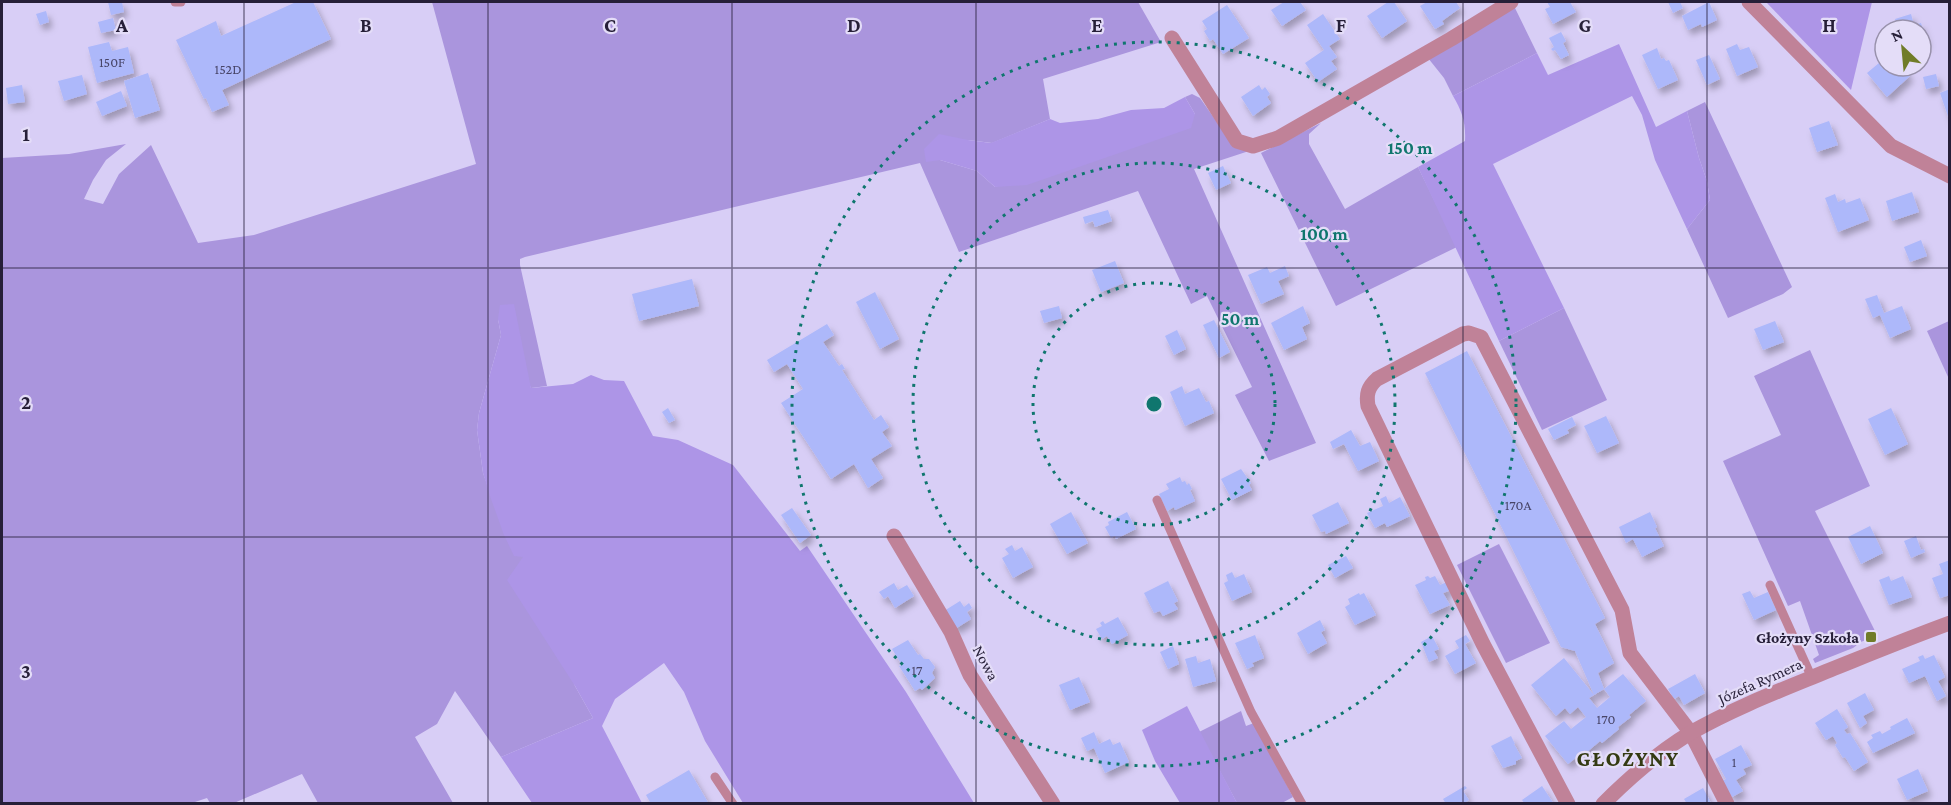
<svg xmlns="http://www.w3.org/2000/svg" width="1951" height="805" viewBox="0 0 1951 805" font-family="'Crimson Pro',serif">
<defs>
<filter id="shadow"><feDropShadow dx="3.5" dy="5.5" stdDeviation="3" flood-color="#0004"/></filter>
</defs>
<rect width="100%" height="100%" fill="#d8cef6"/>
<g fill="#aa95dd">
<polygon points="432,2 1138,2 1161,42 1043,79 1050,119 992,143 968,140 940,160 977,171 995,187 1195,114 1185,97 1192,94 1200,98 1233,145 1249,151 1194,169 1316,443 1269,461 1235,395 1252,387 1207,296 1191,304 1138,191 959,252 920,163 525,257 520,259 520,265 547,386 531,388 498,319 501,335 479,413 477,430 483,473 498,515 524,557 575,686 593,718 501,757 455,691 437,724 415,737 453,803 318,803 302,774 234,803 210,803 207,798 189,804 2,804 2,158 69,154 126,144 106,160 93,180 84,199 103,204 119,174 151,145 198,243 254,235 476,164"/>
<polygon points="1514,6 1537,53 1453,96 1444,78 1428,58"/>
<polygon points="1705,102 1792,287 1783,294 1728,318 1687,229 1710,200 1707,181 1699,158 1687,111"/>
<polygon points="1321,123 1309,134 1309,144 1345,209 1418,167 1457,247 1336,306 1261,153"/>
<polygon points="1564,308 1607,400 1542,430 1499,341"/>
<polygon points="1949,321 1949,379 1927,331"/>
<polygon points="1810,350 1870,486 1815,511 1877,635 1861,642 1853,648 1815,663 1813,659 1819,655 1800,601 1788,606 1723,461 1781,435 1754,376"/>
<polygon points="1499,544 1550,643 1506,663 1457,565"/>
<polygon points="1241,711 1246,726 1254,723 1293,797 1282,803 1237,803 1199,732"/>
</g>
<g fill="#ad95e7">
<polygon points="1766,2 1872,2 1851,90"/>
<path d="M1619,44L1656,127L1687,111L1699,158L1707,181L1710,200L1687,229L1655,160L1642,115L1632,96L1493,164L1564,308L1499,341L1418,167L1465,141C1466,123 1462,111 1453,96L1537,53L1548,75Z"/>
<polygon points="1185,97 1195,114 1191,128 1027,185 995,187 977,171 940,160 926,162 924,149 939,134 968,140 991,143 1050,119 1060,123 1098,119 1131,110 1164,108"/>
<polygon points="514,304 531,388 573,384 591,375 604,380 624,381 653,436 678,440 733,465 800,551 807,546 906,692 974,803 743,803 705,741 684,692 664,663 615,699 602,726 642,803 532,803 501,757 593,718 575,686 507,580 523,557 514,556 504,535 490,496 483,473 477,430 479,413 501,335 498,319 500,305"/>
<polygon points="1187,706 1237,803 1180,803 1155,761 1142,730"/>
</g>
<g fill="#adb8fa" fill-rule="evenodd" filter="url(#shadow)">
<polygon points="108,2 122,2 124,12 111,15"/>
<polygon points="296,2 313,2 331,39 222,90 229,105 212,112 206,98 204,99 176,40 216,21 221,36"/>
<polygon points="1284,2 1300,2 1306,10 1282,26 1271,10"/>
<polygon points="1388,2 1394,2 1407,21 1382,38 1367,16"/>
<polygon points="1427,2 1456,2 1460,8 1442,21 1444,24 1435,29 1420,6"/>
<polygon points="1547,2 1570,2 1576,12 1553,24 1545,9 1550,7"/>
<polygon points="1668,2 1680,2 1683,8 1673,13"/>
<polygon points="1709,2 1717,20 1702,27 1701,24 1688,30 1682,16"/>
<polygon points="1227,5 1249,38 1223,54 1213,39 1210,41 1204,31 1207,29 1202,21"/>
<polygon points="46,11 49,22 40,25 36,14"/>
<polygon points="1323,14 1340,39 1329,46 1337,57 1331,61 1337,69 1318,82 1305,63 1324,50 1307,25"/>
<polygon points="1911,14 1914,25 1921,23 1927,43 1921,45 1921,30 1899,30 1895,19"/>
<polygon points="113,18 116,30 101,33 98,22"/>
<polygon points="1561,32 1566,41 1563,43 1569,55 1561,59 1555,50 1553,51 1551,49 1554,47 1549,38"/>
<polygon points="109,42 112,51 128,47 134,73 97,83 88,47"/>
<polygon points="1737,44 1740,50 1749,47 1758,67 1737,76 1726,49"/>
<polygon points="1657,48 1661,59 1664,58 1666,61 1669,60 1678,80 1658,89 1642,55"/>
<polygon points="1709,55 1720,79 1707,85 1696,60"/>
<polygon points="1885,58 1885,66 1908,66 1904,69 1910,76 1887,97 1867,73"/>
<polygon points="148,73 160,110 135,118 124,81"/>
<polygon points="1936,74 1939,86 1926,89 1923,77"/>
<polygon points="82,75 87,94 64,101 58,81"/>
<polygon points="22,85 25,102 8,104 6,88"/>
<polygon points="1259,85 1262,90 1265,87 1270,94 1267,97 1271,103 1253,116 1241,97"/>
<polygon points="1950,89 1950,119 1949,119 1940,93"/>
<polygon points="121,91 127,106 102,116 96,102"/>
<polygon points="1829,121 1838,145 1817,152 1809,128"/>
<polygon points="1223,166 1231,183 1216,190 1208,173"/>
<polygon points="1912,192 1919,212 1892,221 1886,201"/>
<polygon points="1835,194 1838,202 1845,199 1846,203 1860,198 1869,220 1838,232 1825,198"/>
<polygon points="1108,210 1112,221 1095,227 1093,221 1085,224 1083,217"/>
<polygon points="1921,240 1927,256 1910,262 1904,247"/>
<polygon points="1115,261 1124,283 1101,292 1092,270"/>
<polygon points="1285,266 1289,276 1278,281 1284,294 1261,304 1248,275 1267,267 1270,273"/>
<polygon points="692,279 699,306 639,321 632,294"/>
<polygon points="875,292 899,339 880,349 856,302"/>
<polygon points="1877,295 1884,313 1902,306 1911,329 1890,338 1880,315 1873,318 1865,299"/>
<polygon points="1059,306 1062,318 1044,323 1040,311"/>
<polygon points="1303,306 1310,323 1302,327 1307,339 1284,350 1271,323"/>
<polygon points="1214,320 1230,352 1219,358 1203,325"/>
<polygon points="1775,321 1784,342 1763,350 1754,329"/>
<polygon points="827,324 834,335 823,342 839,366 842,364 845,369 842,370 874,420 881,415 889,427 882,432 892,446 871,459 883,478 868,488 854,464 831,479 781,403 803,389 787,364 774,372 767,360"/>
<polygon points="1177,330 1186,349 1174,355 1165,336"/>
<path d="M1467,351L1605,618L1595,624L1614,663L1598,673L1604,689L1623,674L1646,701L1629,715L1631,717L1618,727L1619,729L1602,743L1600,741L1587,752L1586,750L1568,764L1545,736L1564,721L1571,729L1586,717L1578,707L1570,714L1565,708L1556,716L1531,685L1564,658L1594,695L1575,651L1561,647L1425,373ZM1604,689L1610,697L1597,708L1589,698Z"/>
<polygon points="1182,386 1185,394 1199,388 1206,402 1209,401 1214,413 1185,426 1170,392"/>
<polygon points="668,408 675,420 669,423 662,412"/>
<polygon points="1891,408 1908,444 1885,455 1868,419"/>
<polygon points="1606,416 1619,443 1597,453 1584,426"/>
<polygon points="1572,417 1576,425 1567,430 1569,433 1554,440 1548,429"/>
<polygon points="1351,430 1360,446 1370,442 1379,461 1358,471 1344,444 1333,449 1330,442"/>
<polygon points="1241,469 1251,483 1249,485 1252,490 1232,500 1221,479"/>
<polygon points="1180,477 1182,482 1185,481 1187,485 1189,483 1192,489 1190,490 1195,501 1175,510 1174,507 1167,511 1159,494 1169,489 1166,484"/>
<polygon points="1386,496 1389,503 1400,497 1410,516 1387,527 1385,523 1375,528 1367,513 1383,506 1380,499"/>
<polygon points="1338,502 1349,523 1326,534 1325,531 1321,532 1312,515"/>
<polygon points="792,508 811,535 800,543 781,515"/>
<polygon points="1071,512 1088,543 1067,554 1050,524"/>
<polygon points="1127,512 1136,529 1116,539 1115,536 1111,538 1105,527 1109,525 1108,522"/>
<polygon points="1650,512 1657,527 1655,528 1664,546 1642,557 1633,539 1626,543 1619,527"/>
<polygon points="1870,526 1883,553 1861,564 1848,537"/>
<polygon points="1916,536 1921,550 1924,549 1925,552 1911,558 1904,541"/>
<polygon points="1012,545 1015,551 1022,547 1033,567 1013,578 1002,558 1009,554 1005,549"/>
<polygon points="1346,556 1353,568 1335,578 1328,565"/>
<polygon points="1950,560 1950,595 1940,598 1932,578 1943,574 1939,564"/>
<polygon points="1232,572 1235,578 1244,574 1252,592 1232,601 1224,583 1228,581 1226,575"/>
<polygon points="1428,576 1430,578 1435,576 1440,585 1447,582 1451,590 1443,593 1450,605 1430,614 1415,585 1426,580 1425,577"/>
<polygon points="1889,576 1891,581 1903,576 1912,597 1889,605 1879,580"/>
<polygon points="1168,581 1178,601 1174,603 1178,609 1163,616 1160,611 1154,613 1144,593"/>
<polygon points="894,583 898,590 907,585 914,596 895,608 888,596 884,599 879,592"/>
<polygon points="1750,591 1754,598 1768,592 1776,610 1754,620 1742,594"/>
<polygon points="1359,593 1360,595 1364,593 1376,615 1355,625 1345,607 1350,604 1348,599"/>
<polygon points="960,601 964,607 969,603 972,608 967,612 971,619 955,629 944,611"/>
<polygon points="1118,617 1128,635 1112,644 1107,636 1102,639 1096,629 1102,626 1100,623 1103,621 1105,624"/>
<polygon points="1320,620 1325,630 1321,632 1327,643 1308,654 1297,633"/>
<polygon points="1255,635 1264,658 1252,663 1254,666 1247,669 1235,643"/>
<polygon points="1466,635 1470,641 1465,644 1476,663 1455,674 1445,656 1459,648 1455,641"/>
<polygon points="1432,636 1439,649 1434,651 1438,658 1429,662 1421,642"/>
<polygon points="908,640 918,655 920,654 924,659 929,659 935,667 932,673 935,678 922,690 920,688 915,691 899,666 902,665 892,649"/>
<polygon points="1173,646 1179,664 1168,669 1160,652"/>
<polygon points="1923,655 1925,659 1934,655 1945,677 1938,681 1946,696 1937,701 1925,676 1909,683 1902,669 1920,661 1918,657"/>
<polygon points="1196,656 1198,663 1210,659 1216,681 1193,687 1185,659"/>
<polygon points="1695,674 1705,693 1684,705 1679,696 1674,699 1668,689"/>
<polygon points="1079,677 1090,702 1070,710 1059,685"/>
<polygon points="1865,693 1874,710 1863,716 1867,723 1860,728 1847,703"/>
<polygon points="1837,709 1848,727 1844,730 1847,734 1850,733 1868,762 1854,771 1845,757 1843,758 1835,745 1837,743 1833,736 1826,740 1815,723"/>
<polygon points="1907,718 1915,733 1873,753 1867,742 1873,738 1871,735 1880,731 1882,734 1891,729 1890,727"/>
<polygon points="1094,732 1099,744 1110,739 1113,745 1120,742 1129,762 1105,773 1094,748 1087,751 1081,738"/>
<polygon points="1511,736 1515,744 1514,744 1522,758 1516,761 1516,764 1503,768 1491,746"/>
<polygon points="1741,745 1752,765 1743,769 1746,774 1736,780 1743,791 1732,797 1722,781 1726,779 1715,759"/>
<polygon points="1918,769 1928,791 1907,800 1897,779"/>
<polygon points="689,770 709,804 651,804 646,795"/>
<polygon points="1465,786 1467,788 1463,791 1469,800 1463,804 1446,804 1443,799"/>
<polygon points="1542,786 1554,804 1525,804 1522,800"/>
<polygon points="1703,788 1711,803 1687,804 1684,799"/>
</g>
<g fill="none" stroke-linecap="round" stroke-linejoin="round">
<g stroke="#c08298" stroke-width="9">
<polyline points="175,2 181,2"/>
<polyline points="1157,500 1251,712 1302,804"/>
<polyline points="1770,585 1812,678"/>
<polyline points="715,777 733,804"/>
</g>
<g stroke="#c08298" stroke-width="15">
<polyline points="1172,38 1237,141 1253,146 1278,138 1451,39 1511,2"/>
<polyline points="894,536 951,632 970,675 1053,804"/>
<path d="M1568,804L1483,644L1368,406C1366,394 1368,387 1377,379L1463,334L1469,333L1481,337L1622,610L1630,653L1691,733L1727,804"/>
</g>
<g stroke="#c08298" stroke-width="15">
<polyline points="1749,2 1891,146 1950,176"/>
<path d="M1603,804C1630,777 1660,751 1692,732C1736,707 1784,689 1830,670C1870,654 1909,638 1950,623"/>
</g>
</g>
<path fill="none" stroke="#261f38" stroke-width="1.5" stroke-opacity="0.55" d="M244,2V804M488,2V804M732,2V804M976,2V804M1219,2V804M1463,2V804M1707,2V804M2,268H1950M2,537H1950"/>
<g fill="none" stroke="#0f766e" stroke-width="3" stroke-dasharray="3 6">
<circle cx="1154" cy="404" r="121"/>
<circle cx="1154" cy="404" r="241"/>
<circle cx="1154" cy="404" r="362"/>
</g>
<rect fill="#707c28" stroke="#e4ddf8" stroke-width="2" x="1865" y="631" width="12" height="12" rx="3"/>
<g text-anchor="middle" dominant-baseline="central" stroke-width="4.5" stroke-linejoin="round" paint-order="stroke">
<g font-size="14" fill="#484568">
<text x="112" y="62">150F</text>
<text x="228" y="69">152D</text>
<text x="1518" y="505">170A</text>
<text x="917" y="670">17</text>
<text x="1606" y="719">170</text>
<text x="1734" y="762">1</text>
</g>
<g font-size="16" font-weight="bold" fill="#261f38" stroke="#e4ddf8" text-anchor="end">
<text x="1859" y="637">Głożyny Szkoła</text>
</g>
<g font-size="16" fill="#261f38" stroke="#e4ddf8">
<text transform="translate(986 663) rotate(62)">Nowa</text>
<text transform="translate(1760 681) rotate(-24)">Józefa Rymera</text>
</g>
<g font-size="22" font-weight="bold" letter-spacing="1.5" fill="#343a12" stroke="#e4ddf8">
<text x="1628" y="758">GŁOŻYNY</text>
</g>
</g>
<g font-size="20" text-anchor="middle" font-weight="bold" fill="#261f38" stroke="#e4ddf8" stroke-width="4.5" stroke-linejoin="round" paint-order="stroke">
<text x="122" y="32">A</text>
<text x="366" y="32">B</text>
<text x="610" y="32">C</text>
<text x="854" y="32">D</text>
<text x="1097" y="32">E</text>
<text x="1341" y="32">F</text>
<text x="1585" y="32">G</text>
<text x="1829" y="32">H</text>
<text x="26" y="141">1</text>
<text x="26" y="409">2</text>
<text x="26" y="678">3</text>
</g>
<circle cx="1154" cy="404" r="9" fill="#0f766e" stroke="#e4ddf8" stroke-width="3"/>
<g font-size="18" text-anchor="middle" font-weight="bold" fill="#0f766e" stroke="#e4ddf8" stroke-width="4.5" stroke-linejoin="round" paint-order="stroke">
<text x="1410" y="154">150 m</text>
<text x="1324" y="240">100 m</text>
<text x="1240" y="325">50 m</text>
</g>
<rect width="1951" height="805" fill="none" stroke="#261f38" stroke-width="6"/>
<g transform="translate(1903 48) rotate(334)"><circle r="28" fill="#e4ddf8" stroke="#9891ab" stroke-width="1.5"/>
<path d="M0-4.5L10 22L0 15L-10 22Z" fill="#707c28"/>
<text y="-9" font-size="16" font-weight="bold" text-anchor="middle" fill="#261f38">N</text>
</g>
</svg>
